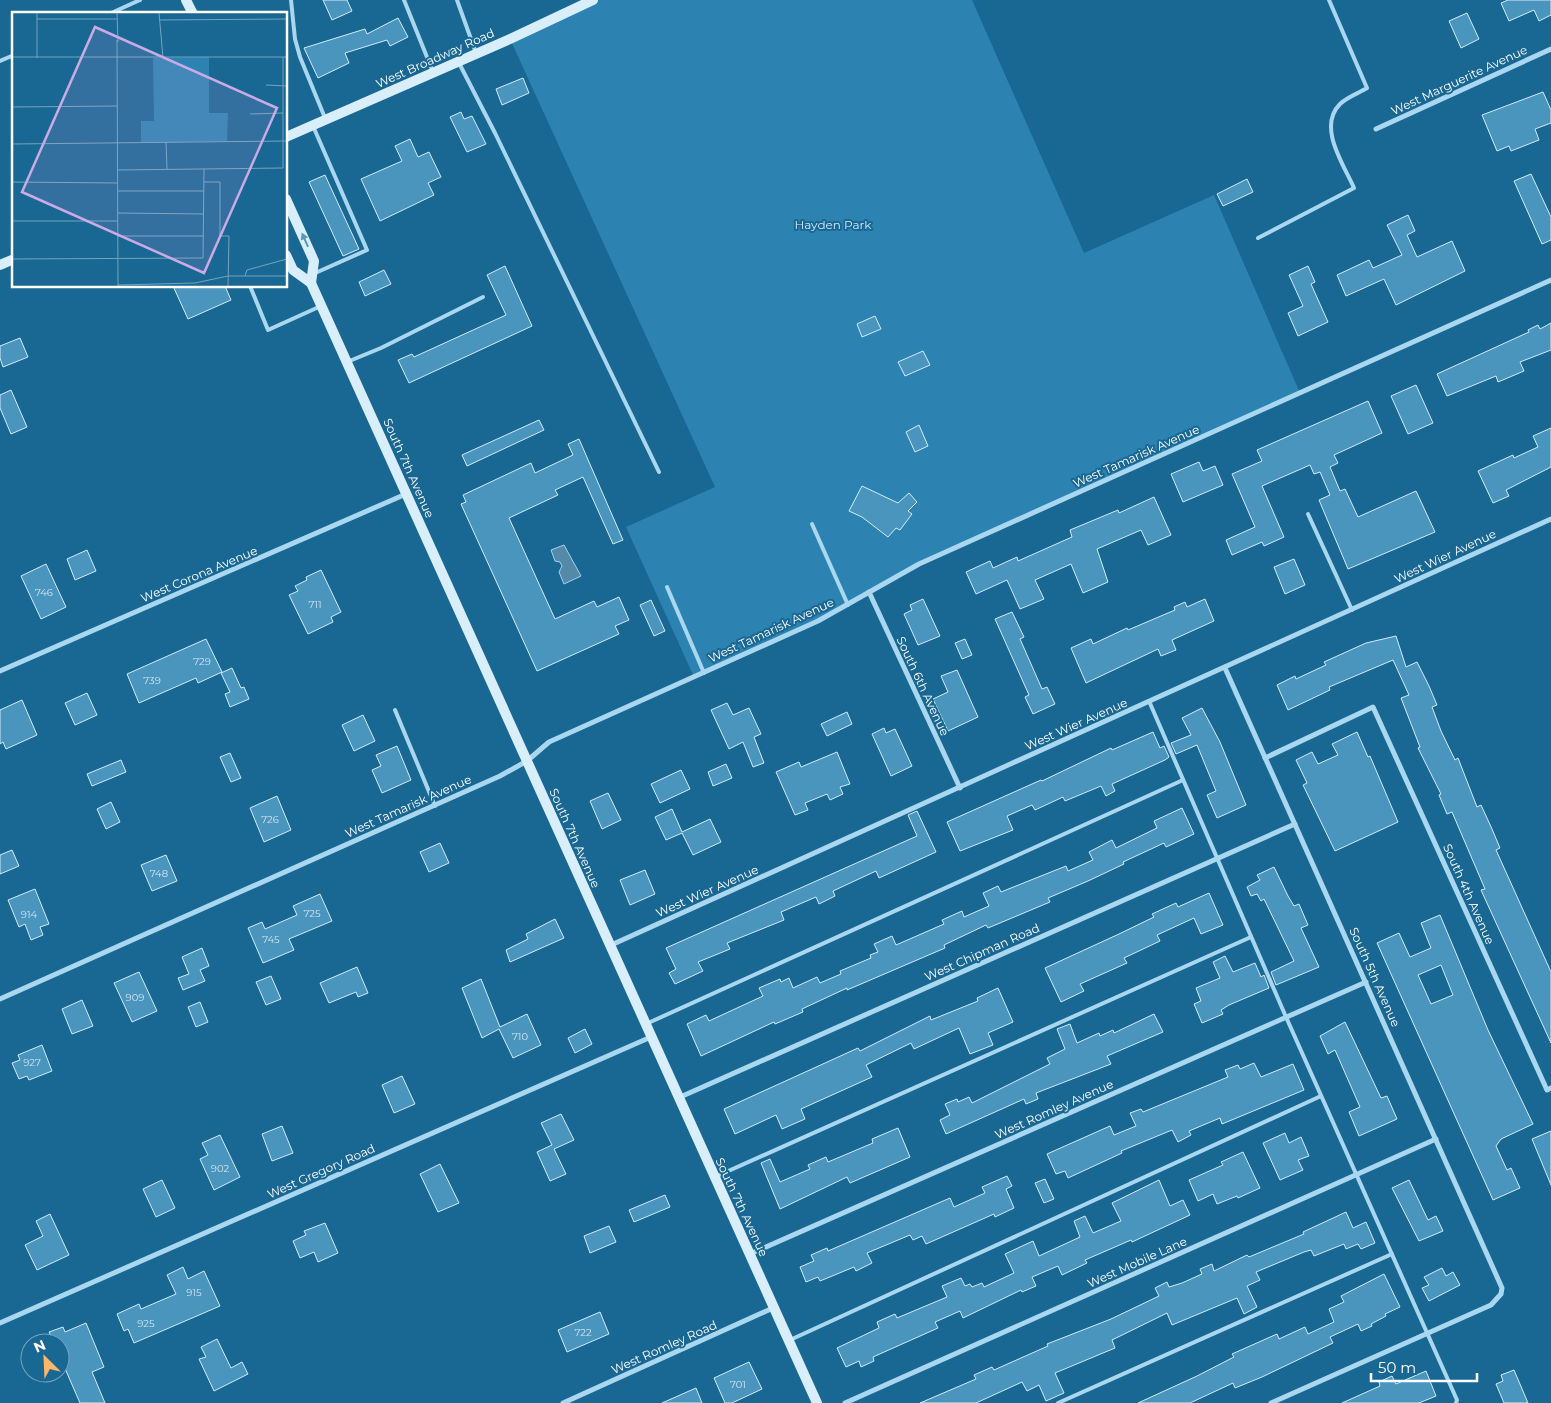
<svg xmlns="http://www.w3.org/2000/svg" width="1551" height="1403" viewBox="0 0 1551 1403" font-family="Montserrat,sans-serif">
<rect width="100%" height="100%" fill="#196793"/>
<polygon fill="#2c83b2" points="596,0 972,0 1084,253 1214,195 1300,393 919,564 818,621 694,677 626,527 715,487 510,39"/>
<polygon fill="#5489a7" stroke="#9dd5f2" points="564,545 581,576 564,584 559,572 562,566 560,562 555,561 551,550"/>
<g fill="#4a95be" stroke="#d1ecfb" fill-rule="evenodd">
<polygon points="323,0 347,0 352,11 332,20"/>
<polygon points="1508,0 1551,0 1551,15 1539,21 1534,10 1509,21 1501,3"/>
<polygon points="1467,13 1479,39 1461,48 1449,21"/>
<polygon points="398,18 408,37 390,46 387,40 345,53 349,63 318,78 304,48 365,29 367,34"/>
<polygon points="523,78 529,93 502,105 496,89"/>
<polygon points="1543,92 1551,110 1551,123 1535,129 1539,140 1511,151 1509,146 1497,151 1482,115"/>
<polygon points="461,112 464,119 472,116 486,144 467,152 450,117"/>
<polygon points="410,139 418,157 429,152 441,177 428,183 434,195 380,221 361,179 402,161 395,146"/>
<polygon points="1531,174 1551,217 1551,240 1542,244 1514,181"/>
<polygon points="325,175 359,249 343,256 309,182"/>
<polygon points="1247,179 1253,192 1223,206 1217,194"/>
<polygon points="1408,215 1415,231 1407,235 1417,257 1452,241 1465,271 1396,305 1384,279 1346,296 1337,275 1369,260 1373,268 1402,255 1387,225"/>
<polygon points="505,266 532,326 409,383 398,360 412,354 414,357 506,315 487,275"/>
<polygon points="1308,266 1315,282 1311,284 1328,322 1298,336 1288,313 1303,306 1289,275"/>
<polygon points="384,270 391,284 365,296 359,282"/>
<polygon points="173,286 225,286 231,300 188,319"/>
<polygon points="875,316 881,329 862,337 857,324"/>
<polygon points="1551,323 1551,350 1520,362 1524,371 1498,382 1496,376 1447,396 1437,374 1529,332 1528,330 1538,325 1540,329"/>
<polygon points="20,338 28,357 3,367 0,358 0,346"/>
<polygon points="923,351 930,365 905,376 898,362"/>
<polygon points="1416,385 1433,423 1408,434 1391,396"/>
<polygon points="11,390 27,427 11,434 0,408 0,395"/>
<polygon points="1368,401 1382,433 1334,455 1338,463 1330,467 1340,491 1345,489 1358,517 1416,491 1435,532 1348,569 1319,500 1330,495 1320,472 1314,474 1310,465 1262,486 1284,537 1264,546 1262,542 1232,555 1226,540 1255,527 1232,474 1262,461 1257,450"/>
<polygon points="539,420 544,430 467,466 462,455"/>
<polygon points="919,425 928,446 915,452 906,432"/>
<polygon points="1551,428 1551,467 1506,490 1509,496 1493,503 1478,471 1513,455 1514,458 1538,447 1533,436"/>
<polygon points="579,439 623,540 613,544 583,477 555,490 558,495 509,518 555,619 594,601 597,607 619,597 629,620 615,626 619,634 537,671 461,504 466,502 463,495 531,463 535,473 573,455 568,444"/>
<polygon points="1199,462 1203,471 1215,466 1223,485 1183,502 1171,474"/>
<polygon points="862,486 898,503 909,493 917,502 908,511 912,514 900,530 896,528 888,537 862,517 849,511"/>
<polygon points="1154,497 1171,535 1148,545 1141,530 1097,549 1108,582 1083,593 1071,564 1035,580 1044,599 1020,609 1007,580 976,594 966,572 990,561 993,568 1017,557 1018,561 1072,537 1070,530 1118,510 1119,513"/>
<polygon points="87,550 96,571 75,580 67,559"/>
<polygon points="1294,559 1305,585 1285,594 1274,567"/>
<polygon points="46,564 66,607 41,619 21,576"/>
<polygon points="321,570 341,612 331,617 333,622 308,634 289,595 298,591 295,586 307,580 306,577"/>
<polygon points="923,599 940,636 918,645 904,614 912,610 910,605"/>
<polygon points="1205,599 1214,621 1172,640 1176,650 1161,656 1158,649 1086,683 1071,648 1091,639 1093,644 1127,628 1128,630 1175,610 1174,607 1185,602 1187,607"/>
<polygon points="651,600 665,631 654,636 640,605"/>
<polygon points="1012,612 1024,637 1020,639 1042,689 1047,687 1055,704 1033,714 1025,697 1029,695 995,619"/>
<polygon points="1396,636 1406,667 1417,662 1429,686 1437,705 1432,707 1441,731 1455,760 1458,758 1477,807 1481,805 1492,829 1500,848 1496,850 1551,972 1551,1043 1481,890 1485,889 1452,812 1447,814 1439,795 1441,794 1418,748 1420,747 1401,698 1409,695 1393,660 1329,687 1330,690 1288,710 1277,685 1295,676 1296,679 1326,665 1324,662 1366,643"/>
<polygon points="206,639 222,672 198,683 196,678 139,703 127,674"/>
<polygon points="965,639 972,655 962,659 955,643"/>
<polygon points="232,668 241,688 244,687 249,699 230,707 225,694 230,692 221,673"/>
<polygon points="957,670 978,717 948,731 933,699 948,692 941,676"/>
<polygon points="87,693 97,715 75,725 65,703"/>
<polygon points="22,700 37,735 6,749 3,742 0,744 0,710"/>
<polygon points="727,703 733,715 749,708 761,734 754,737 764,763 753,767 743,742 729,749 711,710"/>
<polygon points="1202,708 1220,742 1246,805 1217,818 1207,795 1216,791 1197,745 1176,754 1171,743 1191,735 1182,718"/>
<polygon points="847,712 852,724 827,736 821,724"/>
<polygon points="363,715 375,741 354,751 342,725"/>
<polygon points="884,728 886,733 895,729 912,766 891,776 872,734"/>
<polygon points="1153,732 1160,748 1164,746 1169,757 1165,760 1112,784 1115,791 1106,796 1101,786 1065,801 1063,797 1035,810 1032,805 1007,816 1013,830 960,851 947,822 1041,780 1042,781 1111,748 1112,750"/>
<polygon points="1357,732 1368,757 1370,756 1398,822 1335,851 1303,785 1307,783 1296,760 1312,752 1318,764 1338,755 1332,744"/>
<polygon points="397,746 411,780 382,793 372,770 381,766 376,755"/>
<polygon points="837,752 850,784 840,787 843,794 830,800 827,794 805,803 808,810 795,815 776,772 799,762 801,767"/>
<polygon points="230,753 241,778 231,782 220,757"/>
<polygon points="121,760 126,772 92,786 87,774"/>
<polygon points="726,764 732,778 713,786 708,772"/>
<polygon points="681,770 690,789 660,803 651,784"/>
<polygon points="608,793 621,820 602,829 590,801"/>
<polygon points="277,796 291,830 264,842 250,808"/>
<polygon points="111,802 120,822 106,829 97,809"/>
<polygon points="1182,808 1194,834 1166,847 1164,843 1123,862 1124,864 1088,881 1048,898 1050,902 988,928 986,925 944,945 945,948 847,990 847,988 802,1009 803,1012 775,1024 774,1022 701,1056 687,1024 706,1015 709,1021 763,996 759,988 780,979 781,982 789,978 793,988 817,977 820,983 841,974 840,971 871,958 870,955 878,952 874,944 892,936 896,945 944,924 942,920 962,911 964,917 989,906 983,893 998,886 1001,892 1066,866 1068,871 1093,860 1089,852 1112,840 1116,848 1157,828 1154,821"/>
<polygon points="672,809 682,832 710,819 721,842 693,855 682,833 666,840 655,817"/>
<polygon points="917,811 936,852 879,878 876,871 833,891 835,896 819,904 816,897 781,912 784,920 727,943 730,949 698,962 703,971 675,984 669,973 676,969 666,948 917,836 908,815"/>
<polygon points="440,843 449,863 429,872 420,852"/>
<polygon points="12,850 19,866 0,874 0,855"/>
<polygon points="166,855 177,881 152,891 141,865"/>
<polygon points="1274,867 1288,896 1294,906 1299,904 1308,925 1301,928 1319,967 1276,985 1271,972 1294,961 1264,899 1261,901 1257,894 1251,896 1247,887 1260,880 1257,875"/>
<polygon points="645,870 655,894 630,905 620,880"/>
<polygon points="35,889 49,924 40,927 43,935 31,940 25,924 19,927 8,900"/>
<polygon points="1209,893 1223,925 1201,934 1194,918 1157,935 1160,941 1124,958 1127,963 1080,984 1084,991 1061,1002 1045,968 1119,934 1154,917 1152,914 1176,903 1178,907"/>
<polygon points="320,894 332,921 289,939 294,950 263,963 248,928 262,922 265,929 297,915 293,906"/>
<path d="M1440,915L1488,1030L1533,1124L1501,1139L1496,1146L1507,1170L1511,1168L1520,1188L1493,1200L1377,943L1399,933L1410,957L1431,948L1421,923ZM1441,965L1453,995L1431,1004L1418,975Z"/>
<polygon points="555,919 564,938 510,962 506,950 528,939 526,934"/>
<polygon points="202,948 209,966 200,970 205,981 183,990 178,978 189,974 182,957"/>
<polygon points="1225,956 1233,972 1255,963 1261,977 1264,975 1269,988 1229,1005 1221,1010 1223,1014 1202,1023 1194,1004 1201,1001 1196,988 1220,978 1213,962"/>
<polygon points="357,967 368,993 358,997 356,992 329,1003 320,983"/>
<polygon points="139,972 157,1011 132,1022 114,983"/>
<polygon points="271,976 281,999 266,1005 256,982"/>
<polygon points="481,979 500,1027 527,1014 541,1045 513,1058 499,1029 482,1038 462,988"/>
<polygon points="998,988 1013,1022 988,1033 993,1045 970,1054 959,1028 914,1049 911,1043 866,1065 872,1077 801,1109 805,1119 782,1129 776,1115 735,1134 724,1109 858,1048 860,1051 930,1016 931,1020 978,1001 977,998"/>
<polygon points="82,1000 93,1026 72,1034 62,1009"/>
<polygon points="200,1002 208,1022 196,1027 188,1007"/>
<polygon points="1154,1014 1163,1032 1107,1056 1111,1064 1036,1093 1038,1099 1026,1104 1024,1099 946,1134 940,1120 950,1115 945,1104 957,1099 958,1102 969,1097 972,1103 1050,1064 1047,1058 1065,1049 1057,1029 1070,1024 1077,1043 1099,1033 1100,1036 1113,1030 1114,1033"/>
<polygon points="1345,1022 1381,1098 1387,1096 1397,1119 1359,1136 1349,1112 1360,1107 1335,1050 1328,1054 1320,1036"/>
<polygon points="585,1029 592,1044 575,1053 568,1038"/>
<polygon points="42,1045 52,1071 29,1080 27,1076 19,1079 12,1063 20,1060 18,1055"/>
<polygon points="1254,1063 1261,1077 1293,1064 1304,1090 1222,1124 1220,1118 1189,1131 1191,1135 1178,1142 1172,1130 1121,1151 1122,1153 1068,1178 1065,1171 1056,1174 1047,1154 1110,1126 1114,1135 1136,1126 1130,1113 1141,1109 1143,1112 1228,1077 1225,1070 1238,1065 1240,1069"/>
<polygon points="402,1076 415,1104 394,1113 382,1085"/>
<polygon points="561,1114 574,1140 554,1149 566,1174 550,1181 537,1152 552,1145 541,1123"/>
<polygon points="282,1126 293,1153 272,1161 262,1134"/>
<polygon points="898,1128 910,1157 850,1183 847,1177 780,1209 761,1163 770,1159 780,1182 810,1169 808,1165 826,1157 828,1162 873,1143 872,1139"/>
<polygon points="1551,1131 1551,1185 1532,1139"/>
<polygon points="1285,1133 1289,1143 1301,1137 1309,1156 1298,1160 1303,1170 1280,1180 1263,1143"/>
<polygon points="220,1135 240,1177 214,1190 200,1159 208,1155 202,1143"/>
<polygon points="1243,1152 1260,1188 1238,1198 1237,1196 1217,1204 1213,1194 1198,1201 1189,1180 1223,1165 1221,1162"/>
<polygon points="440,1164 459,1203 438,1212 420,1174"/>
<polygon points="1007,1176 1012,1186 1006,1189 1014,1208 995,1217 994,1214 926,1244 922,1236 913,1240 910,1235 867,1253 872,1263 856,1271 854,1267 820,1281 818,1277 806,1282 800,1267 814,1261 811,1255 827,1248 828,1251 950,1198 954,1207 985,1193 982,1187"/>
<polygon points="1045,1179 1054,1199 1044,1203 1035,1183"/>
<polygon points="162,1180 175,1208 156,1217 143,1189"/>
<polygon points="1159,1180 1170,1206 1183,1200 1190,1215 1132,1242 1131,1240 1085,1260 1087,1263 1062,1275 1058,1266 1032,1277 1036,1286 1022,1292 1021,1290 963,1318 960,1311 935,1322 938,1328 873,1357 874,1361 861,1367 859,1361 846,1367 837,1348 879,1328 877,1322 895,1314 897,1318 947,1297 942,1286 961,1278 965,1286 970,1284 972,1287 982,1283 984,1287 1014,1273 1005,1254 1033,1241 1039,1256 1080,1237 1074,1221 1085,1216 1093,1233 1121,1221 1112,1203"/>
<polygon points="1409,1180 1428,1220 1436,1216 1443,1231 1419,1241 1392,1188"/>
<polygon points="665,1195 670,1207 634,1222 629,1210"/>
<polygon points="1346,1212 1353,1228 1366,1222 1375,1243 1361,1249 1358,1244 1346,1249 1344,1244 1314,1256 1311,1250 1304,1252 1256,1272 1260,1280 1247,1286 1257,1307 1244,1314 1237,1298 1172,1325 1167,1313 1112,1340 1115,1348 1055,1373 1064,1393 1046,1401 1039,1385 1027,1391 1022,1382 976,1403 920,1403 976,1379 974,1375 992,1367 994,1370 1048,1346 1047,1344 1111,1319 1159,1296 1155,1288 1167,1282 1169,1287 1182,1283 1202,1274 1200,1269 1212,1264 1214,1271 1247,1255 1249,1257 1304,1234 1303,1232"/>
<polygon points="50,1214 69,1255 37,1270 25,1245 43,1236 36,1221"/>
<polygon points="325,1223 338,1253 318,1262 314,1252 300,1258 293,1241 306,1235 304,1231"/>
<polygon points="609,1226 616,1242 590,1253 584,1236"/>
<polygon points="183,1267 188,1279 204,1271 220,1306 134,1343 128,1329 124,1331 117,1314 139,1304 141,1309 176,1294 167,1275"/>
<polygon points="1442,1268 1446,1276 1453,1272 1460,1285 1429,1301 1422,1288 1429,1285 1424,1277"/>
<polygon points="1384,1274 1400,1307 1385,1314 1386,1316 1371,1324 1372,1326 1361,1331 1358,1324 1330,1337 1333,1343 1262,1377 1235,1388 1233,1383 1190,1403 1138,1403 1197,1376 1234,1357 1232,1354 1277,1334 1279,1339 1305,1327 1308,1334 1334,1322 1329,1309 1344,1302 1341,1296"/>
<polygon points="600,1312 609,1334 567,1352 558,1330"/>
<polygon points="86,1323 104,1367 92,1372 105,1403 80,1403 60,1357 60,1343 39,1343 52,1338 49,1332 63,1327 65,1332"/>
<polygon points="217,1339 231,1368 242,1362 248,1374 214,1391 199,1359 206,1357 201,1347"/>
<polygon points="749,1362 762,1389 732,1403 725,1403 714,1378"/>
<polygon points="1514,1370 1528,1403 1504,1403 1496,1384 1503,1381 1501,1375"/>
<polygon points="1426,1371 1436,1396 1419,1403 1342,1403 1380,1386 1379,1382 1392,1376 1396,1384"/>
<polygon points="696,1388 702,1403 662,1403"/>
</g>
<g fill="none" stroke-linecap="round" stroke-linejoin="round">
<g stroke="#aad7f0" stroke-width="4">
<polyline points="291,0 295,39 300,57 325,118"/>
<polyline points="404,0 433,72"/>
<polyline points="457,0 476,53"/>
<polyline points="109,14 140,0"/>
<polyline points="0,61 14,55"/>
<polyline points="459,63 495,133 659,472"/>
<polyline points="313,126 367,250 313,274"/>
<path d="M1258,238L1354,188C1344,165 1317,127 1340,104C1347,97 1359,93 1367,88L1329,0"/>
<polyline points="250,286 268,330 321,306"/>
<polyline points="347,362 381,348 483,297"/>
<polyline points="1308,514 1352,610"/>
<polyline points="812,524 848,605"/>
<polyline points="667,587 704,673"/>
<polyline points="1149,701 1286,1017 1457,1400 1456,1403"/>
<polyline points="395,710 435,806"/>
<polyline points="646,1024 1183,780"/>
<polyline points="715,1177 1251,937"/>
<polyline points="790,1340 1321,1096"/>
<polyline points="1058,1403 1392,1254"/>
</g>
<g stroke="#aad7f0" stroke-width="5">
<polyline points="1376,129 1551,49"/>
<polyline points="869,592 960,788"/>
<polyline points="1225,668 1502,1288 1501,1294 1491,1305 1271,1403"/>
<polyline points="0,671 406,494"/>
<polyline points="1265,758 1373,707 1547,1090 1551,1088"/>
<polyline points="609,946 1551,519"/>
<polyline points="0,999 500,776 527,761 549,742 818,621 919,564 1551,280"/>
<polyline points="678,1098 1295,824"/>
<polyline points="750,1254 1366,982"/>
<polyline points="0,1323 651,1037"/>
<polyline points="563,1403 773,1308"/>
<polyline points="845,1403 1436,1139"/>
</g>
<g stroke="#d8eefb" stroke-width="10">
<polyline points="186,0 193,14"/>
<polyline points="286,137 510,39 593,0"/>
<polyline points="286,199 314,261 311,283"/>
<polyline points="286,255 293,270 311,283 817,1403"/>
<polyline points="0,265 14,259"/>
</g>
</g>
<defs><path id="oneway-solid" d="M-6-.8H1V-3.2L6.5 0L1 3.2V.8H-6Z" transform="scale(1.25)"/></defs>
<use fill="#5c96b7" href="#oneway-solid" transform="translate(305 240) rotate(-114)"/>
<g text-anchor="middle" dominant-baseline="central" stroke-width="4" stroke-linejoin="round" paint-order="stroke">
<g font-size="10" fill="#d2e4ef">
<text x="44" y="592">746</text>
<text x="315" y="604">711</text>
<text x="202" y="661">729</text>
<text x="152" y="680">739</text>
<text x="270" y="819">726</text>
<text x="159" y="873">748</text>
<text x="312" y="913">725</text>
<text x="29" y="914">914</text>
<text x="271" y="939">745</text>
<text x="135" y="997">909</text>
<text x="520" y="1036">710</text>
<text x="32" y="1062">927</text>
<text x="220" y="1168">902</text>
<text x="194" y="1292">915</text>
<text x="146" y="1323">925</text>
<text x="583" y="1332">722</text>
<text x="738" y="1384">701</text>
</g>
<g font-size="12" fill="#fff" stroke="#196793">
<text transform="translate(435 58) rotate(-24)">West Broadway Road</text>
<text transform="translate(1459 80) rotate(-25)">West Marguerite Avenue</text>
<text transform="translate(1136 456) rotate(-24)">West Tamarisk Avenue</text>
<text transform="translate(409 468) rotate(66)">South 7th Avenue</text>
<text transform="translate(1445 556) rotate(-25)">West Wier Avenue</text>
<text transform="translate(199 574) rotate(-23)">West Corona Avenue</text>
<text transform="translate(771 630) rotate(-25)">West Tamarisk Avenue</text>
<text transform="translate(923 686) rotate(65)">South 6th Avenue</text>
<text transform="translate(1076 724) rotate(-24)">West Wier Avenue</text>
<text transform="translate(408 806) rotate(-24)">West Tamarisk Avenue</text>
<text transform="translate(575 838) rotate(66)">South 7th Avenue</text>
<text transform="translate(707 891) rotate(-24)">West Wier Avenue</text>
<text transform="translate(1469 894) rotate(66)">South 4th Avenue</text>
<text transform="translate(982 952) rotate(-24)">West Chipman Road</text>
<text transform="translate(1375 977) rotate(66)">South 5th Avenue</text>
<text transform="translate(1054 1109) rotate(-24)">West Romley Avenue</text>
<text transform="translate(321 1171) rotate(-24)">West Gregory Road</text>
<text transform="translate(742 1207) rotate(65)">South 7th Avenue</text>
<text transform="translate(1137 1262) rotate(-24)">West Mobile Lane</text>
<text transform="translate(664 1347) rotate(-24)">West Romley Road</text>
</g>
<g font-size="12" fill="#d1ecfb" stroke="#196793">
<text x="833" y="224">Hayden Park</text>
</g>
</g>
<g transform="translate(12 12)">
<rect width="275" height="275" fill="#196793"/>
<path d="M197,45V101H216L215,129L129,131V109H142L141,46Z" fill="#2c83b2"/>
<path fill="none" stroke="#75a4be" stroke-width="1" d="M25,1V46M105,1L106,30M147,1L151,46M25,7H105M148,8L275,7M105,28L106,274M0,45H275M254,73L275,74M0,95L105,94M238,102L271,101M154,130L155,157M0,132L275,129M105,158L271,156V45M0,170L105,171M192,170H208V224H217L216,274M105,179H192M0,189V244M106,201L192,202M0,209H105M106,224H192M0,247L191,246L192,157M233,264L235,258L275,247M106,273L183,271L216,264H275"/>
<path fill="#caabe5" fill-opacity="0.15" stroke="#caabe5" stroke-width="2.5" d="M83,15L265,96L192,261L10,180Z"/>
<rect width="275" height="275" fill="none" stroke="#fff" stroke-width="2.5"/>
</g>
<g transform="translate(45 1358) rotate(336)"><circle r="24" fill="#196793" stroke="#75a4be"/>
<path d="M0-4L9 19L0 12L-9 19Z" fill="#ffb669"/>
<text y="-8" font-size="14" font-weight="bold" text-anchor="middle" fill="#ffffff">N</text>
</g>
<path d="M1371 1373v8h106v-8" fill="none" stroke="#ffffff" stroke-width="2.5"/>
<text x="1378" y="1373" font-size="15" fill="#ffffff" stroke="#196793" stroke-width="4" paint-order="stroke">50 m</text>
</svg>
